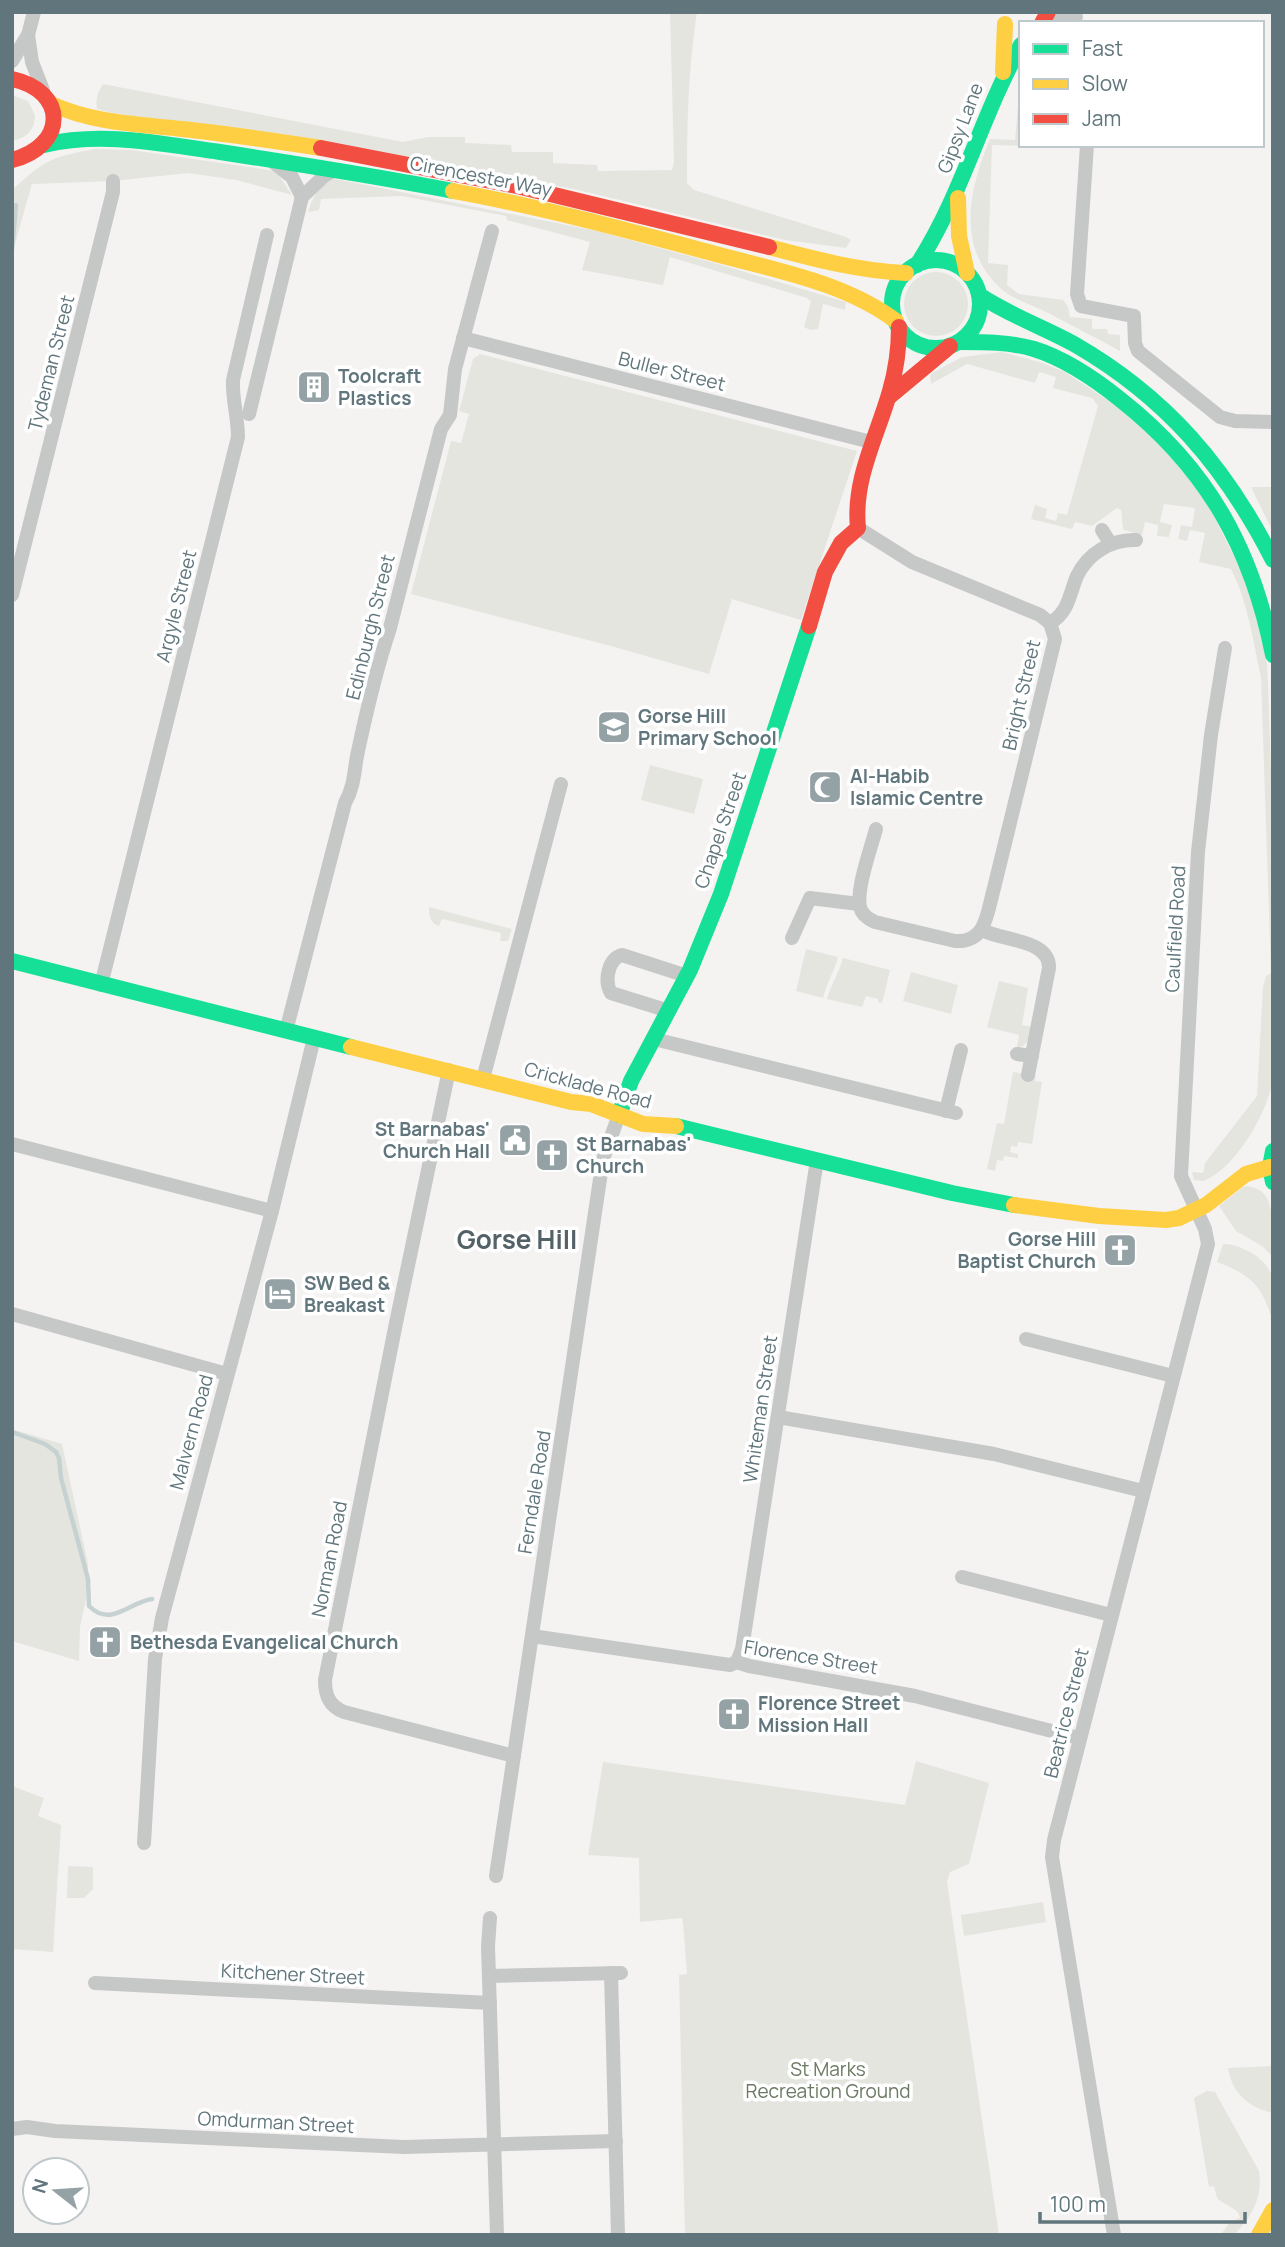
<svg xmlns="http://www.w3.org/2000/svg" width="1285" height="2247" viewBox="0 0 1285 2247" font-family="Manrope,sans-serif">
<rect width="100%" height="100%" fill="#f4f3f2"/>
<g fill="#e4e5df">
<path d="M670,12H697C688,68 687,126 687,183L694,190L846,237L851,240L846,248L785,240L574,189L108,112L97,109C95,99 98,92 103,84L403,142L428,137H465V143L511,145L512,152H553V163L597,165L598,171L672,170L674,162Z"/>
<path d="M1021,71L1022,146L992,145L988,263L1008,265L1007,285L1019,294L1063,300L1068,307L1070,317L1092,319V329H1107L1108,334L1120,335V351C1095,337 1069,324 1044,311C1031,305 1016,300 1005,292C955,251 968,191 990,139L1015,140Z"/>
<path d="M12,95L28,101L35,115C35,129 27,138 14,140Z"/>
<path d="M95,149L131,150L276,171L292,195L236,180L188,173L113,181L32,184L12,254V190C45,160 51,157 95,149Z"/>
<path d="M336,179L597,231L718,264L846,302L845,310L823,304L818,329L810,330L804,327L811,302L807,298L670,257L663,285L582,270L590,242L507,220L506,216L402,196L321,199L319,210L308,212C313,197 319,183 336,179Z"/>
<circle cx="936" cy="304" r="32"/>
<path d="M1002,352L1043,363L1065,372L1136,419L1201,491L1249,586L1267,663L1268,683L1273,829L1271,1087C1265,1117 1233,1171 1203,1181L1194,1180L1192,1172L1203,1173L1205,1163L1257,1096L1263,987L1266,976L1271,973L1261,677C1253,641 1248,602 1231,569L1199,562L1205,533L1190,530L1187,541L1178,539L1181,525L1192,527L1195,508L1164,504L1160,522L1172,525L1169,537L1157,536L1158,525L1145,522L1142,535L1124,530C1121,523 1123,517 1121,510L1117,508L1092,526L1075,522L1072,529L1031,519L1035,505L1047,509L1045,518L1056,521L1058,513L1067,515L1098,406L1092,398L1053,388L1056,377L1039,372L1035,383L967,364L931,384L930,376L932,373L962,357Z"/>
<polygon points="480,354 857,451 801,620 732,599 709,674 611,646 411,594 451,441 461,443 469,414 459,411 473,359"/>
<polygon points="1251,487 1273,487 1273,532"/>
<polygon points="650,765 703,779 694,814 641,800"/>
<path d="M429,907L512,929L508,941H500L501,933L442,919L439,926C430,923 429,916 429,907Z"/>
<path d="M806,949L838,957C834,972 827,982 823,998L796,991Z"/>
<path d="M843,958L890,970L882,1003L878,1002V999L866,996L862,1007L827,999C831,984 839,973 843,958Z"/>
<polygon points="911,972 958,985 951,1014 903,1001"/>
<path d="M999,981L1028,988L1022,1025L1033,1027C1030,1037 1028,1046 1017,1048L1019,1035L987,1027Z"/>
<polygon points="1013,1072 1036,1076 1035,1081 1042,1082 1032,1144 1018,1142 1017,1147 1011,1146 1010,1152 1018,1154 1018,1158 1004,1156 1003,1161 997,1160 995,1171 987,1169 997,1123 1004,1124"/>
<path d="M1248,1186C1254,1188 1260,1189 1264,1194C1275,1206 1273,1241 1273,1257L1262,1246L1236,1231L1219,1206L1243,1187Z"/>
<path d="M1223,1244C1234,1244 1240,1247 1250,1252C1281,1270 1273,1290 1273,1322C1262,1286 1252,1275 1217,1262Z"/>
<polygon points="12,1429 62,1444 88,1564 86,1599 80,1627 79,1661 12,1641"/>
<polygon points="916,1761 989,1783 969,1864 950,1872 947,1882 999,2235 685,2235 679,1975 687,1974 683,1923 682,1918 640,1922 639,1858 588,1855 603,1762 905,1805"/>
<polygon points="12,1786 44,1798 38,1816 61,1825 53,1952 12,1949"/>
<polygon points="68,1866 93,1867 93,1889 84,1898 67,1898"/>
<polygon points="1043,1902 1046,1922 964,1936 961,1915"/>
<path d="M1273,2066V2113H1272C1248,2107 1232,2093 1228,2068Z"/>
<path d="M1207,2091L1215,2092L1259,2171C1263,2198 1252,2216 1234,2235L1222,2233L1230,2222L1240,2218C1238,2207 1225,2206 1217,2198L1214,2186L1209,2187L1194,2098Z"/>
</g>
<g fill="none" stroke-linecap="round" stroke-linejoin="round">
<g stroke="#c6d2d2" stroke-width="4.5">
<polyline points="12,249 16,205"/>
<path d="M12,1432L45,1444L56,1452L59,1458L61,1478L88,1579L89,1606C111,1628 129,1602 152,1599"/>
</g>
<g stroke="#c6c8c8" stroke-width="14">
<polyline points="1046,23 1076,17"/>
<polyline points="28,35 32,62 43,90"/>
<polyline points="12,61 28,35 34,12"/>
<polyline points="1087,145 1077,294 1081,306 1134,316 1135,343 1138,351 1220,417 1235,421 1273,422"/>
<polyline points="273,162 292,177 302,197"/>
<polyline points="463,338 871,442"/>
<polyline points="249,414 302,197 324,176 335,170"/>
<path d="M858,528L912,562L1040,615L1050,623L1055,639L994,888C987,912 987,943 955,941L875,922C868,919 862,915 860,907C856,889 871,848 876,829"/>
<polyline points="1102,530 1110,543"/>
<polyline points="12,595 113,192 113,181"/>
<path d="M1050,623C1069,612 1069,595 1077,576C1088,553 1112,539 1136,540"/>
<path d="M982,930C1002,941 1050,939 1049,968L1028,1075"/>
<polyline points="792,938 810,898 859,904"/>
<path d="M101,985L238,437C238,417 232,399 233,380L267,235"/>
<path d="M669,1011L611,993C604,981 608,959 622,955L687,976"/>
<path d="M286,1031L345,803C354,787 354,773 357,756C366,713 376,670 390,628L441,429L450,415L455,369L492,231"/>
<polyline points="654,1039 956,1113"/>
<polyline points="1017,1054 1032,1056"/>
<path d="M449,1070L396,1323L325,1680C325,1695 329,1706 344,1712L514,1756"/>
<polyline points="483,1079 561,784"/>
<polyline points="946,1111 961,1050"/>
<polyline points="12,1144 272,1211"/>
<polyline points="12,1314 227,1374"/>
<polyline points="1026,1339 1173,1376"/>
<polyline points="778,1417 994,1454 1143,1491"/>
<polyline points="962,1577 1111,1615"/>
<polyline points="532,1636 730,1665 737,1662 749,1666 915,1696 1079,1738"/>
<polyline points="737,1662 742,1649 817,1160"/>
<polyline points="144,1843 155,1659 162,1618 272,1211 314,1038"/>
<polyline points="496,1876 603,1159 619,1115"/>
<polyline points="490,1918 488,1946 497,2235"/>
<polyline points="611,1973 618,2235"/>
<polyline points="489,1976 621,1973"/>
<polyline points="95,1983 490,2003"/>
<polyline points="12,2129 27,2127 55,2131 404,2147 616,2141"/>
<polyline points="1114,2235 1052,1857 1054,1840 1208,1244 1205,1229 1181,1176 1198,852 1211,735 1225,648"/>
</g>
<g stroke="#16e098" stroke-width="16">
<path d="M44,145C103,131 161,144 220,152C298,164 376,176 453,191"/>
<circle cx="936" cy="304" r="44"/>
<path d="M917,265C962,196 981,116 1021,45"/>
<path d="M979,295C1009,315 1043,327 1074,344C1166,397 1225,466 1273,560"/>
<path d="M960,342C985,342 1010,342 1034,349C1066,359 1095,379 1121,400C1207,468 1252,548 1273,655"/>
<polyline points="12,961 351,1047"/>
<polyline points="619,1115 631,1081 690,970 721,894 809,626"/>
<polyline points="676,1126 952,1193 1014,1205"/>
<polyline points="1273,1151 1270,1167 1273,1182"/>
</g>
<g stroke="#ffcf43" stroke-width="16">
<polyline points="1003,72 1005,24"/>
<path d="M51,104C93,123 137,124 182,129C229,134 275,141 321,148"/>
<path d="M453,191C541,207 626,230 712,253C774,270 844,282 896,321"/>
<polyline points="958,198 959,236 967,273"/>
<path d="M769,247C814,259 859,271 906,273"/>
<polyline points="351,1047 571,1102 591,1104 643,1124 676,1126"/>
<polyline points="1014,1205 1099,1216 1166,1220 1179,1218 1206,1205 1246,1174 1270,1167"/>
<polyline points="1259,2235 1273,2210"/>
</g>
<g stroke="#f24e42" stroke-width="16">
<polyline points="1042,23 1048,12"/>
<path d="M12,79C68,91 67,146 12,160"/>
<polyline points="321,148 517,186 769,247"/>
<polyline points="890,396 950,346"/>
<path d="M809,626L825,572L841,543L858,528C853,479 877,437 890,391C896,370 899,349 899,327"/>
</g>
</g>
<defs>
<g id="building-square" transform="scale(1.75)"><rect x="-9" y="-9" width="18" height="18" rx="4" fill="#94a2a5" stroke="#fff"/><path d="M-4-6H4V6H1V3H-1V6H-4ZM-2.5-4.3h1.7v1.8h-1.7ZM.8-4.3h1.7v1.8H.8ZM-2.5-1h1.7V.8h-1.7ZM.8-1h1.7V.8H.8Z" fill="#fff"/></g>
<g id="school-square" transform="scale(1.75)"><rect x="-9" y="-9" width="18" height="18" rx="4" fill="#94a2a5" stroke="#fff"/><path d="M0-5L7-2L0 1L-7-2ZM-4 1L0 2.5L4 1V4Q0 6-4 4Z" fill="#fff"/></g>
<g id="mosque-square" transform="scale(1.75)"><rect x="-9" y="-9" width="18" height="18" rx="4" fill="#94a2a5" stroke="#fff"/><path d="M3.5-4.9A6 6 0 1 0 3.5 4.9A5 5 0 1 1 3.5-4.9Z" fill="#fff"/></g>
<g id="civic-square" transform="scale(1.75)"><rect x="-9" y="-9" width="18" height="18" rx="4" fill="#94a2a5" stroke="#fff"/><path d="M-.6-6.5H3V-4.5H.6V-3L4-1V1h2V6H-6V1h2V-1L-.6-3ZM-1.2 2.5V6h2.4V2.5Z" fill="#fff"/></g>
<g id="church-square" transform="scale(1.75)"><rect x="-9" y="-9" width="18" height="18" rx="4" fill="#94a2a5" stroke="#fff"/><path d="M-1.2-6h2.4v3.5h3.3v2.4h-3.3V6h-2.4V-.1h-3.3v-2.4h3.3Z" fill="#fff"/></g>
<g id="hotel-square" transform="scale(1.75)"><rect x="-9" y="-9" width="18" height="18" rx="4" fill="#94a2a5" stroke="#fff"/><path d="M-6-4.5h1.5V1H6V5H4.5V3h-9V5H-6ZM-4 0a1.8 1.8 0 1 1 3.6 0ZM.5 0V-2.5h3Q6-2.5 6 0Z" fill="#fff"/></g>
</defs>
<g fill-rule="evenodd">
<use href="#building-square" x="314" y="387"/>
<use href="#school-square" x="614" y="727"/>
<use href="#mosque-square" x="825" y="787"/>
<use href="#civic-square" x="515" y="1140"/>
<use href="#church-square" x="552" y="1155"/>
<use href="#church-square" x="1120" y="1250"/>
<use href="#hotel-square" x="280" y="1294"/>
<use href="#church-square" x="105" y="1642"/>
<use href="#church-square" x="734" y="1714"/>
</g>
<g text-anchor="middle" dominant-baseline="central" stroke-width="7" stroke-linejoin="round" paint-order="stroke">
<g font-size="19" fill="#60767c" stroke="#fff">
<text transform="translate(960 128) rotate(-69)">Gipsy Lane</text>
<text transform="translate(481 176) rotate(11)">Cirencester Way</text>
<text transform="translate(51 363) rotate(-76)">Tydeman Street</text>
<text transform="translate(672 371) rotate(14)">Buller Street</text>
<text transform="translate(176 606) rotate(-76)">Argyle Street</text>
<text transform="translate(370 627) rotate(-76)">Edinburgh Street</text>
<text transform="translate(1021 695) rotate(-77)">Bright Street</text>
<text transform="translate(720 830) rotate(-71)">Chapel Street</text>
<text transform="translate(1175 929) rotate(-87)">Caulfield Road</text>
<text transform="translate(588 1085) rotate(15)">Cricklade Road</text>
<text transform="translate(760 1409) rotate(-82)">Whiteman Street</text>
<text transform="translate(191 1432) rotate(-75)">Malvern Road</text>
<text transform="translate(534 1492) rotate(-81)">Ferndale Road</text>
<text transform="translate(329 1559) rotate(-79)">Norman Road</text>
<text transform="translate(811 1657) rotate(9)">Florence Street</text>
<text transform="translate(1066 1713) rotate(-76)">Beatrice Street</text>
<text transform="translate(293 1974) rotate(3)">Kitchener Street</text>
<text transform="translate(276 2122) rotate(3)">Omdurman Street</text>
</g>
<g font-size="19" font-weight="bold" fill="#60767c" stroke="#fff" text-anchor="start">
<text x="338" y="376">Toolcraft<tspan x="338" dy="22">Plastics</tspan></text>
<text x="638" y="716">Gorse Hill<tspan x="638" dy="22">Primary School</tspan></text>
<text x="850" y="776">Al-Habib<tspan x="850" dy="22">Islamic Centre</tspan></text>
<text x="490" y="1129" text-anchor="end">St Barnabas'<tspan x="490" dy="22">Church Hall</tspan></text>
<text x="576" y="1144">St Barnabas'<tspan x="576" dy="22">Church</tspan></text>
<text x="1096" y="1239" text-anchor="end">Gorse Hill<tspan x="1096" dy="22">Baptist Church</tspan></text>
<text x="304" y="1283">SW Bed &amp;<tspan x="304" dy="22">Breakast</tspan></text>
<text x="130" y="1642">Bethesda Evangelical Church</text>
<text x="758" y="1703">Florence Street<tspan x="758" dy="22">Mission Hall</tspan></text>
</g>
<g font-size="19" fill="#6c7963" stroke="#fff">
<text x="828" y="2069">St Marks<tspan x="828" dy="22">Recreation Ground</tspan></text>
</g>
<g font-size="26" font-weight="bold" fill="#526267" stroke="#fff">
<text x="517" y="1239">Gorse Hill</text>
</g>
</g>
<rect width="1285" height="2247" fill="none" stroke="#60767c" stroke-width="28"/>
<rect x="1019" y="21" width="245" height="126" fill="#ffffff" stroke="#bfc8cb" stroke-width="2"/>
<rect x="1033" y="44" width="35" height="10" fill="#16e098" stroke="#bfc8cb" stroke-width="2"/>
<text x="1082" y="56" font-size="21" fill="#60767c">Fast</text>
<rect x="1033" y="79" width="35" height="10" fill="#ffcf43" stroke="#bfc8cb" stroke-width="2"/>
<text x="1082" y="91" font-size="21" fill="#60767c">Slow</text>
<rect x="1033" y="114" width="35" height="10" fill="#f24e42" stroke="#bfc8cb" stroke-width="2"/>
<text x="1082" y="126" font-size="21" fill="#60767c">Jam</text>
<g transform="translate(56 2191) rotate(287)"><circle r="33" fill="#ffffff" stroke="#bfc8cb" stroke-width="2"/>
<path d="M0-5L12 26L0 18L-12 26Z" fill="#94a2a5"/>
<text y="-10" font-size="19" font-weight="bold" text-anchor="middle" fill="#60767c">N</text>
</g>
<path d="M1040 2212v10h205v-10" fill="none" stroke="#60767c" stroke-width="3.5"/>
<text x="1050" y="2212" font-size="21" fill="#60767c" stroke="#ffffff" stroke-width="5" paint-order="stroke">100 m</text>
</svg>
